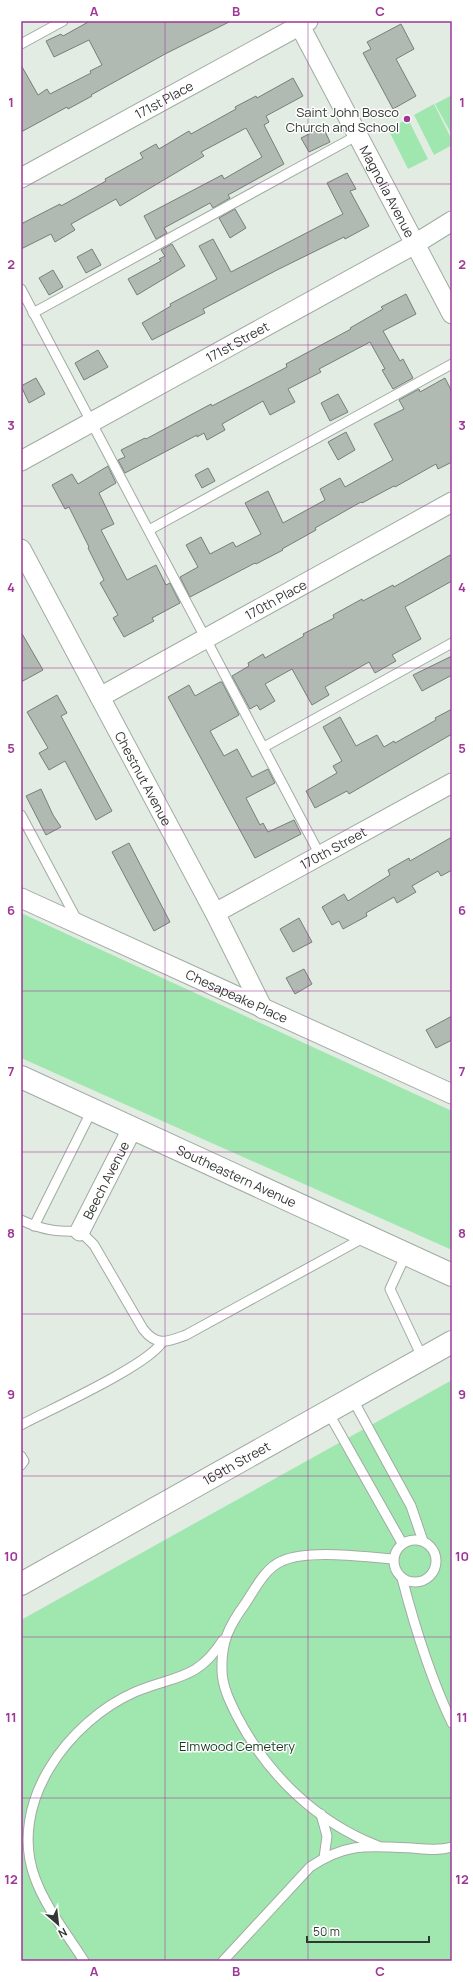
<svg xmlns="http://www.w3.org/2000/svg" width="473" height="1982" viewBox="0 0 473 1982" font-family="Manrope,sans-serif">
<rect width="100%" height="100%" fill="#e2ece3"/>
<g fill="#a0e7af">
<polygon points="452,95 452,135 435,104"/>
<polygon points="434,104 452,140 452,145 434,155 414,115"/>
<polygon points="408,119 428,159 408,169 388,129"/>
<polygon points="21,913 452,1111 452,1250 21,1058"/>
<polygon points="452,1380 452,1961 21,1961 21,1620"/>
</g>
<g fill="#b0bab2" stroke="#767f78">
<polygon points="90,21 231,21 165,54 91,95 92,96 68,109 67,107 21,132 21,65 38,95 47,89 50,94 91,73 90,71 102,65 89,40 54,57 46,41 61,34 63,36"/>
<polygon points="401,24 414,49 396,59 416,96 393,109 363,53 371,49 367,42"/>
<polygon points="293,78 303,96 266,116 269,122 264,125 284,164 228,195 230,198 213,208 210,203 164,228 167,233 156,239 144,216 222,175 224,179 262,157 246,128 201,152 204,156 120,206 116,199 71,224 75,230 55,242 51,234 21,249 21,224 60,204 61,206 106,181 105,179 143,158 140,153 156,144 159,149 189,131 191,134 236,109 235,107 256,96 257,98"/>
<polygon points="323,127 330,142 309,152 301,138"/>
<polygon points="347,173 356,189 350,191 369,226 345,239 344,237 277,270 203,309 205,313 152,340 142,323 171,306 170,304 217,279 199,246 213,239 231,272 343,214 327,183"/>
<polygon points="235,209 246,228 230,238 219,218"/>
<polygon points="172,244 185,266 137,295 128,279 161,261 159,259 165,256 161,250"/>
<polygon points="92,249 101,265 86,273 77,257"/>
<polygon points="53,270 63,287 49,295 39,278"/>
<polygon points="406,294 416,314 383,331 400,361 403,359 413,378 393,389 382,370 385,369 370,342 319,369 321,372 288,389 295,402 270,415 263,401 222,424 225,430 207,440 204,433 197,437 197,435 125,473 118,460 125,457 121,450 145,438 146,439 211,404 212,406 287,367 286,364 351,329 350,328 383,309 381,307"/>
<polygon points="98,350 108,367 84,380 75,363"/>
<polygon points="36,378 45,394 29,403 21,386"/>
<polygon points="445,378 452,392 452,462 438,469 436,464 395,487 394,486 362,503 361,502 315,528 316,530 282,549 283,550 256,564 255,563 190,597 180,577 198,567 186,545 201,537 210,554 233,542 236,547 261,534 245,503 268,491 283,523 325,500 320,489 340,478 345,487 393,460 374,424 404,409 399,400 419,389 420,392"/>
<polygon points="338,394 348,412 330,421 321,403"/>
<polygon points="346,432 355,450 338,460 328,442"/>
<polygon points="108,466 116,483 99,493 114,524 101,530 127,580 156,565 166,585 170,583 180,603 152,618 154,621 124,637 113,618 118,615 100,583 104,580 88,548 89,547 69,507 65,509 52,485 72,474 78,484"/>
<polygon points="208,468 215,481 202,488 195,475"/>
<polygon points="452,554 452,581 405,607 421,639 392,655 396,661 375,673 369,662 325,687 329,695 312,705 292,669 265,684 275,701 260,710 257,705 250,709 232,676 249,666 248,663 263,654 265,658 304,636 303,634 334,618 333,615 362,599 363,601 393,585 394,587"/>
<polygon points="21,632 43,670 21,682"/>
<polygon points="452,656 452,675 422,691 413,675"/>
<polygon points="220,682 222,682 239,715 210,731 224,756 237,749 252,777 268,769 275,783 246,798 260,825 263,823 268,832 294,820 301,834 255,858 168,697 189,685 195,696"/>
<polygon points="57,695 67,713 61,716 112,811 96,820 65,761 49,770 39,753 48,748 27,712"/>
<polygon points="452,709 452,734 349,794 347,791 315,808 306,791 337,773 333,766 342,761 323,727 340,717 356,746 377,735 384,747 394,741 395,743 436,720 435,718"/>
<polygon points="41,789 53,815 61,827 46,835 26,796"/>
<polygon points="452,837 452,870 441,876 438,871 412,886 416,892 397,903 394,897 366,913 367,916 343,929 339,921 332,925 322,907 344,894 348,901 390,875 388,870 409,858 410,861"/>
<polygon points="129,843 170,922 154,931 112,852"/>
<polygon points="299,918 312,942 293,952 280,929"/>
<polygon points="304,969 312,984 295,994 286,978"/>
<polygon points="452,1016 452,1040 436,1048 426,1030"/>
</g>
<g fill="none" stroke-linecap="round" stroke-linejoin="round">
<g stroke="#a1aba3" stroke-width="11">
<g id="lane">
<polyline points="21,44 63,21"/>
<polyline points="21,289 320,855"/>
<polyline points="33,313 358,135"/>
<polyline points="149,530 452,364"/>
<polyline points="264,747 452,643"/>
<polyline points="21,815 77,920"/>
<path d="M21,1220C42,1230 57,1232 80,1231L94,1245L143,1329C157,1347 167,1342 186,1335L365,1237"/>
<polyline points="34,1226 92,1110"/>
<polyline points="406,1254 390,1289 423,1359"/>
<polyline points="352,1398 411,1506 423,1541"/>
<polyline points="328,1412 402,1543"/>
<path d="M21,1425C49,1410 149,1365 162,1342"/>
<polyline points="21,1456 24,1461 21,1465"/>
<circle cx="415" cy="1561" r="21"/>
<path d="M402,1578C415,1628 430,1677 452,1723"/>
<polyline points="321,1814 327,1836 324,1858"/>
<path d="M378,1846C316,1822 267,1774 237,1716C230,1702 222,1686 222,1670C221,1642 229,1626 245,1604C255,1589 265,1568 282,1561C309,1549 364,1557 393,1559"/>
<path d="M84,1961C67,1934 46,1908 35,1878C7,1803 69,1721 135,1692C175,1675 197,1681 223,1640"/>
<path d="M223,1961L310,1867C347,1842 369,1846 412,1848C425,1849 439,1851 452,1847"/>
</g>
</g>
<g stroke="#a1aba3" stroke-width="21">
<g id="street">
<path id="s1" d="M300,26L452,314"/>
<path id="s2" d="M21,178L308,21"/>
<path id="s3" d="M21,461L415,244L452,221"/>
<path id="s4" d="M21,549L215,913L263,1009"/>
<path id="s5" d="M100,697L452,502"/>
<path id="s6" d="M21,898L452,1094"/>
<path id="s7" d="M215,913L452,783"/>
<path id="s8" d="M80,1231L132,1129"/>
</g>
</g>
<g stroke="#a1aba3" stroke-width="24">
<g id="secondary">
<path id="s9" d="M21,1077L452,1275"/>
<path id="s10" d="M21,1584L452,1342"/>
</g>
</g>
<use href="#lane" stroke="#fff" stroke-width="9"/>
<use href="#street" stroke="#fff" stroke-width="19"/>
<use href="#secondary" stroke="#fff" stroke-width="22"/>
</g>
<path fill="none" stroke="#9f3698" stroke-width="1" stroke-opacity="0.55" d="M165,21V1961M308,21V1961M21,184H452M21,345H452M21,506H452M21,668H452M21,830H452M21,991H452M21,1152H452M21,1314H452M21,1476H452M21,1637H452M21,1798H452"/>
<circle fill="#9f3698" stroke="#fff" stroke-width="1.5" cx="407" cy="119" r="4"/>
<g text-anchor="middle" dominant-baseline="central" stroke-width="3" stroke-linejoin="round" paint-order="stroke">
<g font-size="13" fill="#333733" stroke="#fff">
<text stroke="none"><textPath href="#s2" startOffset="163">171st Place</textPath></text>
<text stroke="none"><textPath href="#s1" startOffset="187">Magnolia Avenue</textPath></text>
<text stroke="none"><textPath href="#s3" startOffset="247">171st Street</textPath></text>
<text stroke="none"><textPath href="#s5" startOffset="201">170th Place</textPath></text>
<text stroke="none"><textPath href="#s4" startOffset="260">Chestnut Avenue</textPath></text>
<text stroke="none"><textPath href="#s7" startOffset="135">170th Street</textPath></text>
<text stroke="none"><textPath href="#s6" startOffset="237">Chesapeake Place</textPath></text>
<text stroke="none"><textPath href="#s9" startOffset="237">Southeastern Avenue</textPath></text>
<text stroke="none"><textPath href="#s8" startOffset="57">Beech Avenue</textPath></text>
<text stroke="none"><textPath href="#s10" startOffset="247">169th Street</textPath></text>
</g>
<g font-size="13" fill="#333733" stroke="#fff" text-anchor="end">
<text x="399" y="112">Saint John Bosco<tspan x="399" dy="15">Church and School</tspan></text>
</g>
<g font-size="13" fill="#15381f" stroke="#fff">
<text x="237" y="1746">Elmwood Cemetery</text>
</g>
</g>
<rect width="473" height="1982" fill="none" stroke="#ffffff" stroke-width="44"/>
<g transform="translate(58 1924) rotate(152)" stroke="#ffffff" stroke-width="3" paint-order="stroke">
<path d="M0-3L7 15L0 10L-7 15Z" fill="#333733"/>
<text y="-6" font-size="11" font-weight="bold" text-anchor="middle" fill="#333733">N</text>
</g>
<path d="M307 1936v6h122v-6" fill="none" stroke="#333733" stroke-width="2"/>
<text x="313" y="1936" font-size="12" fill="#333733" stroke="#ffffff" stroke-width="3" paint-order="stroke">50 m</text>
<rect x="22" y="22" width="429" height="1938" fill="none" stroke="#9f3698" stroke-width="1.5"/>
<g font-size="13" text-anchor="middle" font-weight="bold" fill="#9f3698">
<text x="94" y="16">A</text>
<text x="236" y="16">B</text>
<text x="380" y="16">C</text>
<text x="11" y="107">1</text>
<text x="462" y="107">1</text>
<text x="11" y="269">2</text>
<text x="462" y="269">2</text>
<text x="11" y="430">3</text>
<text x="462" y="430">3</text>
<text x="11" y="592">4</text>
<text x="462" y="592">4</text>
<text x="11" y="753">5</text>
<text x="462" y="753">5</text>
<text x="11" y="915">6</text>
<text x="462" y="915">6</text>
<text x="11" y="1076">7</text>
<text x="462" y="1076">7</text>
<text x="11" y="1238">8</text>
<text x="462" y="1238">8</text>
<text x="11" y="1399">9</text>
<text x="462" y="1399">9</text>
<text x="11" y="1561">10</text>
<text x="462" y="1561">10</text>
<text x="11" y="1722">11</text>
<text x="462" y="1722">11</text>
<text x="11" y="1884">12</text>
<text x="462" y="1884">12</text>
<text x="94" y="1976">A</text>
<text x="236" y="1976">B</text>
<text x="380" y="1976">C</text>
</g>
</svg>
